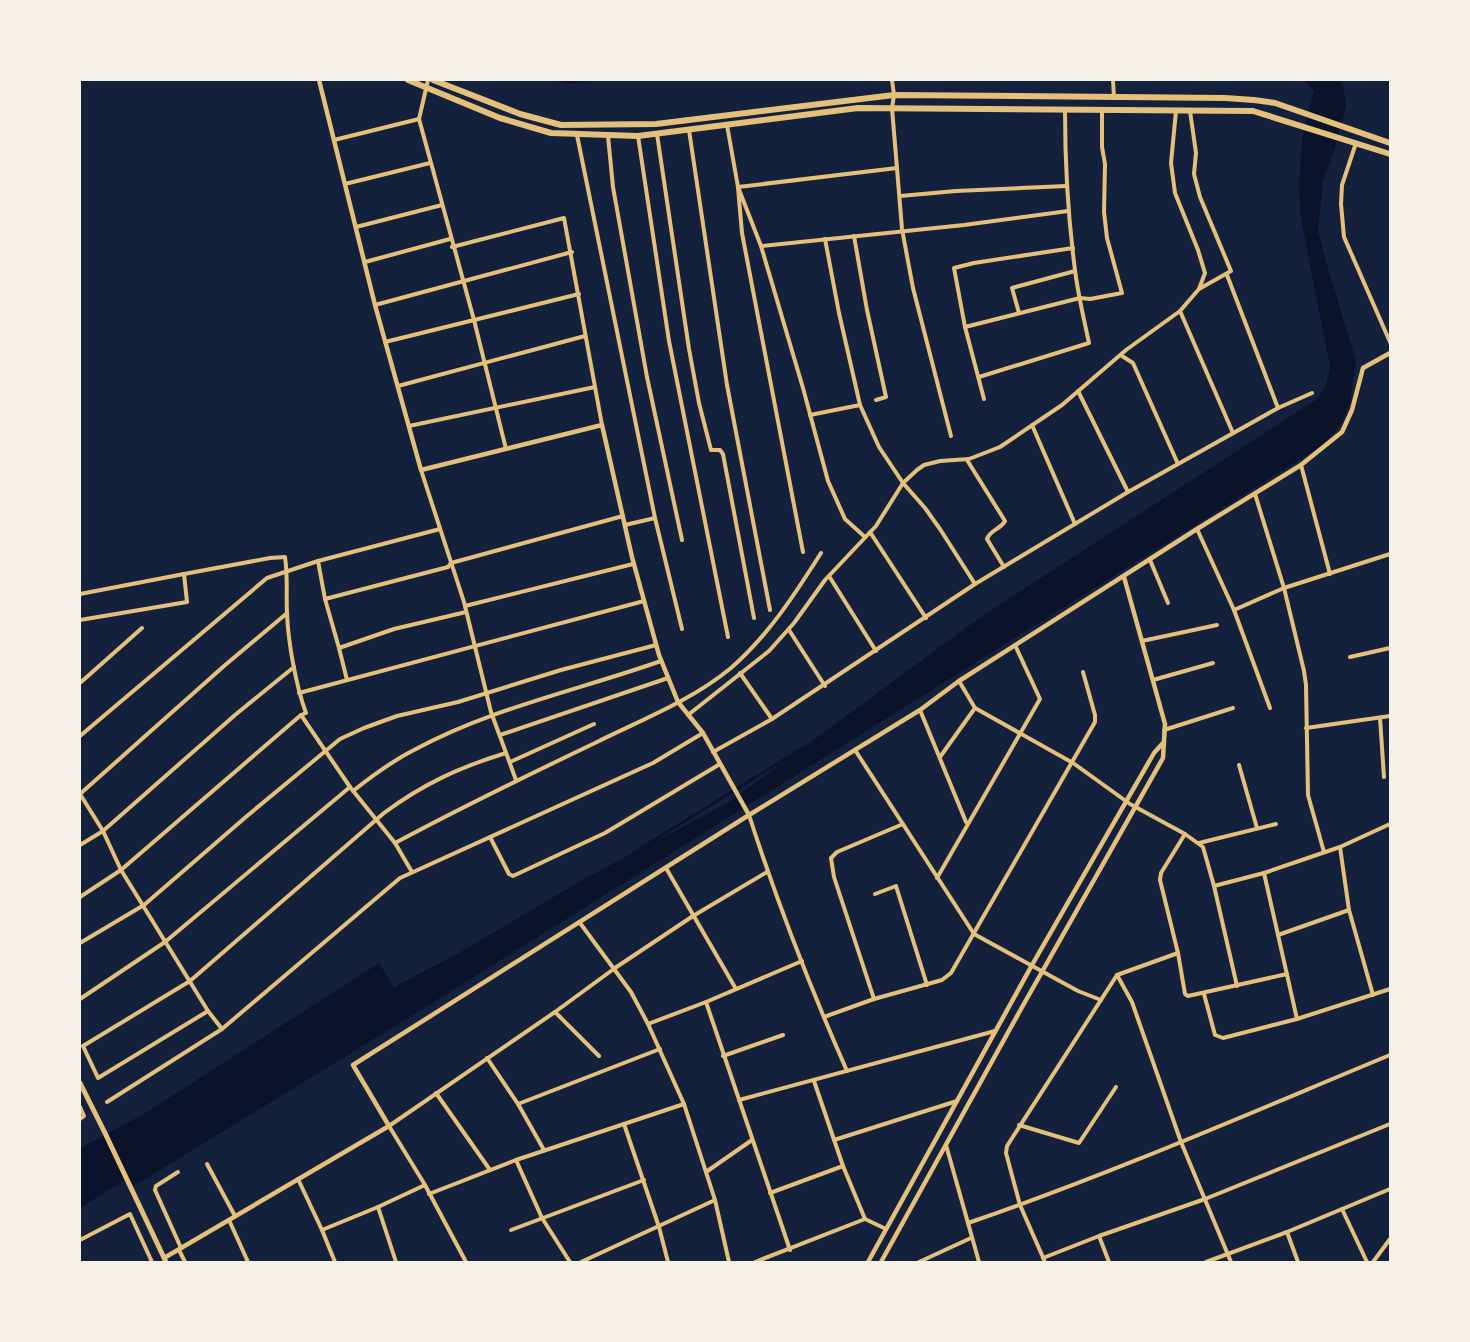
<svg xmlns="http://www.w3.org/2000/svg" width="1470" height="1342" viewBox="0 0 1470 1342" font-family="Quicksand,sans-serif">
<rect width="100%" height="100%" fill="#14213d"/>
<polygon fill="#0b132b" points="1308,80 1340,80 1344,90 1346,106 1335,148 1323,181 1318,231 1327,265 1356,361 1350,402 1342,423 1323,445 405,1020 134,1186 128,1178 80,1208 80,1148 142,1115 379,963 394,987 459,953 582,880 729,802 982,616 1317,399 1326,386 1330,367 1300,213 1299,182 1303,133 1314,92"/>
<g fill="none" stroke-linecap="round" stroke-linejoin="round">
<g stroke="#0b132b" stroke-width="3">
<polyline points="560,80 567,82 590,80"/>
<polyline points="1306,80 1314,89"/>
<polyline points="633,853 806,746"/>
</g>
<g stroke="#e5c07b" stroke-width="4">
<polyline points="428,80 419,119 474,320 506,449"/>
<polyline points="892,80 894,95 892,108 902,229 913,288 951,436"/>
<polyline points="1113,80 1114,97"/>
<polyline points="1190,111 1196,153 1194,174 1200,197 1231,271 1199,289"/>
<polyline points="727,125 738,187 761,246 803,388 828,481 845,519 865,537"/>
<polyline points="689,130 727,385 770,610"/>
<polyline points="657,134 689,349 699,403 711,450 720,450 723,454 754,618"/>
<polyline points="577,135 655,518 682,629"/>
<polyline points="608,136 613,187 647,377 682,540"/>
<polyline points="638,136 669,341 728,637"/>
<polyline points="334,140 419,119"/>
<polyline points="1356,143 1342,185 1341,204 1344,237 1390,342"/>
<polyline points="345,184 430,163"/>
<polyline points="900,196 956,191 1066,186"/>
<polyline points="356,227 442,205"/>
<polyline points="854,236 867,310 886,397 876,400"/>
<polyline points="825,239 839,313 860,405 879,447 903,483 925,508 940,529 975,584"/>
<polyline points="761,246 964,225 1068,211"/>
<polyline points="452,247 564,218 602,425"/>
<polyline points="365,262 450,239"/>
<polyline points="1227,275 1278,408"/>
<polyline points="375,305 572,252"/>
<polyline points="1180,311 1233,433"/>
<polyline points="1019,313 1012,288 1075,271"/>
<polyline points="965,327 1080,298 1090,299 1122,293 1107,238 1104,212 1105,164 1102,147 1102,110"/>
<polyline points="385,342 579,294"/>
<polyline points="1122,356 1133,363 1178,464"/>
<path d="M979,377L1089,343C1084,319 1078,295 1075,270C1068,217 1065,164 1065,110"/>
<polyline points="398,386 585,336"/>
<polyline points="1078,391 1128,492"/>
<polyline points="984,399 965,327 954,268 974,263 1073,248"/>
<polyline points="810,415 860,405"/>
<polyline points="1032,425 1075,524"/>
<polyline points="409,426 595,387"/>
<path d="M967,460L1005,521C1001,529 990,530 987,539L1004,567"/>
<polyline points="1301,465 1330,574"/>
<polyline points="421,470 464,602 491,712 516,780"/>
<polyline points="1255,494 1284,588 1304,671 1306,685 1308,795 1324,852"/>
<polyline points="625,525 655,518"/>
<polyline points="1197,529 1234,610 1270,708"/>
<polyline points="870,532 926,618"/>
<polyline points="803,552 742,233 738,187 897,168"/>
<polyline points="1150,560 1168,603"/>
<polyline points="318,561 325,599 448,567 451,563 623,516"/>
<polyline points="829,576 876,651"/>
<polyline points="80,594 184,574"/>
<polyline points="325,599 339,648 394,629 466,612"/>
<polyline points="465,606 633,564"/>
<polyline points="1234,610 1284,588 1390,554"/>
<path d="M80,620L187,602L184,574L270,558L285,557C288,576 286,594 287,613C288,642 296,686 306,713L301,715L350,787L395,843L412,872"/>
<polyline points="789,630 825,686"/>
<polyline points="1142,641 1217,625"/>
<polyline points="339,648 347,680"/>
<polyline points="1350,657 1390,648"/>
<polyline points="740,673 772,719"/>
<polyline points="1153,680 1213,663"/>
<polyline points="959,681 975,708 1073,763 1130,804 1185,834 1203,847 1214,886 1264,873 1340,847 1390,824"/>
<polyline points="80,683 142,628"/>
<polyline points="299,693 644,601"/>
<polyline points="920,710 966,822"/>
<polyline points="688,715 769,651 794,623 825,580 876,526 903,483 917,470 924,465 940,461 969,459 1000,447 1062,405 1126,350 1180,311 1199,289 1205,273 1198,250 1175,193 1171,163 1176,111"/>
<polyline points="1380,718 1384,777"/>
<polyline points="1306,728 1390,716"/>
<polyline points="1164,730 1233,708"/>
<polyline points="500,735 668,678"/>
<polyline points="80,736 267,578 318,561 440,529"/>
<polyline points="855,750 974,934 1078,991 1101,1000"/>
<polyline points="713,752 772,719 975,584 1128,492 1278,408 1312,393"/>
<polyline points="940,757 975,708"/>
<polyline points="510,762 594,724"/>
<polyline points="1239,765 1257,828"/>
<path d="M353,791C372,776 392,761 414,750C491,708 579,690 661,661"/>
<polyline points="80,794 103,831 121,870 208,1011 222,1029"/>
<polyline points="80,794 224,666 286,614"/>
<path d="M749,815C777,902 810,987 847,1071"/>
<polyline points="490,837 509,874 513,876 605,833 720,764"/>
<path d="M395,843C460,808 528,775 595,743C641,720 691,701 731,668C768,636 795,594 821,553"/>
<polyline points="1199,843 1276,824"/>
<polyline points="80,845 103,831 235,715 294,667"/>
<polyline points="1340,847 1349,910 1373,995"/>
<polyline points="666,868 736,989"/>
<polyline points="1264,873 1297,1019"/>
<polyline points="937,878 1040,699 1015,645"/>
<polyline points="1214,886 1237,986"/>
<polyline points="875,894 896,886 927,985"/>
<polyline points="80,897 121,870 301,715"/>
<polyline points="580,923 631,992 648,1024 684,1104 715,1200 729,1262"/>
<polyline points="1278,935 1349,910"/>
<polyline points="80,943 144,905 247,816 340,739 364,728 397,716 458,702 561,670 656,645"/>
<polyline points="1178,953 1185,994 1188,996 1287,974"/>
<polyline points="1117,975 1132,1002 1181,1142 1231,1262"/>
<polyline points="1204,994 1215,1035 1223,1038 1297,1019 1390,989"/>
<polyline points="80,999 165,942 350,787"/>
<polyline points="874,999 834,877 831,858 837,852 903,824"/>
<polyline points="706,1002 790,1250"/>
<path d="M208,1011L98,1078L83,1046L190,981L384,813C423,784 460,767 506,753"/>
<polyline points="555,1012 599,1056"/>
<polyline points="824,1017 874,999 942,980 951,973 1095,722 1095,715 1083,672"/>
<polyline points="648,1024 706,1002 802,961"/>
<polyline points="723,1056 783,1035"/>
<polyline points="487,1058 518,1104 660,1049"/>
<polyline points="814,1081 843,1166 865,1219 886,1229"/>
<polyline points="436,1093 490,1170"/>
<polyline points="739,1100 995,1031"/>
<polyline points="107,1102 222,1029 400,878 653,763 703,733"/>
<polyline points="518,1104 544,1150"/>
<polyline points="80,1107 84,1116 80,1119"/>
<polyline points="624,1124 659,1227 668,1262"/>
<polyline points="1019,1125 1079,1143 1116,1087"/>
<polyline points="834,1140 957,1101"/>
<polyline points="946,1145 979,1262"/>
<polyline points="516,1160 542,1218 570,1262"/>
<polyline points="207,1164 235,1216"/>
<polyline points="178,1172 156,1186 155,1190 181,1248"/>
<polyline points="706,1172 752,1140"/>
<polyline points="298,1179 322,1230 335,1262"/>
<polyline points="770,1193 843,1166"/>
<polyline points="429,1194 516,1160 684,1104"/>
<polyline points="378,1207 396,1262"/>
<polyline points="1342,1209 1367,1262"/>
<polyline points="229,1220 248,1262"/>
<path d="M968,1223C1111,1174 1250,1113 1390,1055"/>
<polyline points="322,1230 378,1207 425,1185"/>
<polyline points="511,1230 644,1180"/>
<polyline points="1287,1232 1298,1262"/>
<polyline points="1099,1236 1109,1262"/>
<polyline points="80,1240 130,1214 152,1262"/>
<polyline points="179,1250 185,1262"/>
<polyline points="1043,1258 1099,1236 1205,1199 1390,1124"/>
<polyline points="466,1262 425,1185 389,1126 555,1012 615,968 693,916 767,872"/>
<polyline points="581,1262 715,1200"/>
<polyline points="755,1262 865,1219"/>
<polyline points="919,1262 971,1238"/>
<polyline points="1045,1262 1020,1205 1006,1153 1007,1146 1117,975 1178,953 1160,880 1161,873 1185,834"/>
<polyline points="1206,1262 1287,1232 1390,1189"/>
<polyline points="1373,1262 1390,1239"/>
</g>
<g stroke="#e5c07b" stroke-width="4.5">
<polyline points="319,80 375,305 421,470 602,425 632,557 659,655 678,702 703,733 749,815"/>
<polyline points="164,1258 389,1126 353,1065 749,815 920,710 959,681 1197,529 1301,465 1342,432 1352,410 1363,368 1390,353"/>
<polyline points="868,1262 1032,965 1154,753 1163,743"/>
<polyline points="881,1262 1021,1009 1163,758 1165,724 1124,577"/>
</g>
<polyline stroke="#e5c07b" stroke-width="5" points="80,1083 105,1133 166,1262"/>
<g stroke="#e5c07b" stroke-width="6">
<polyline points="408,80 500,118 551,133 638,136 858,108 1253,111 1390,154"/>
<polyline points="433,80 520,114 561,125 656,124 894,95 1225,98 1254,100 1275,103 1390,143"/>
</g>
</g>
<rect width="1470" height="1342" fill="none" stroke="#f6f1e7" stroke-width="162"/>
</svg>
